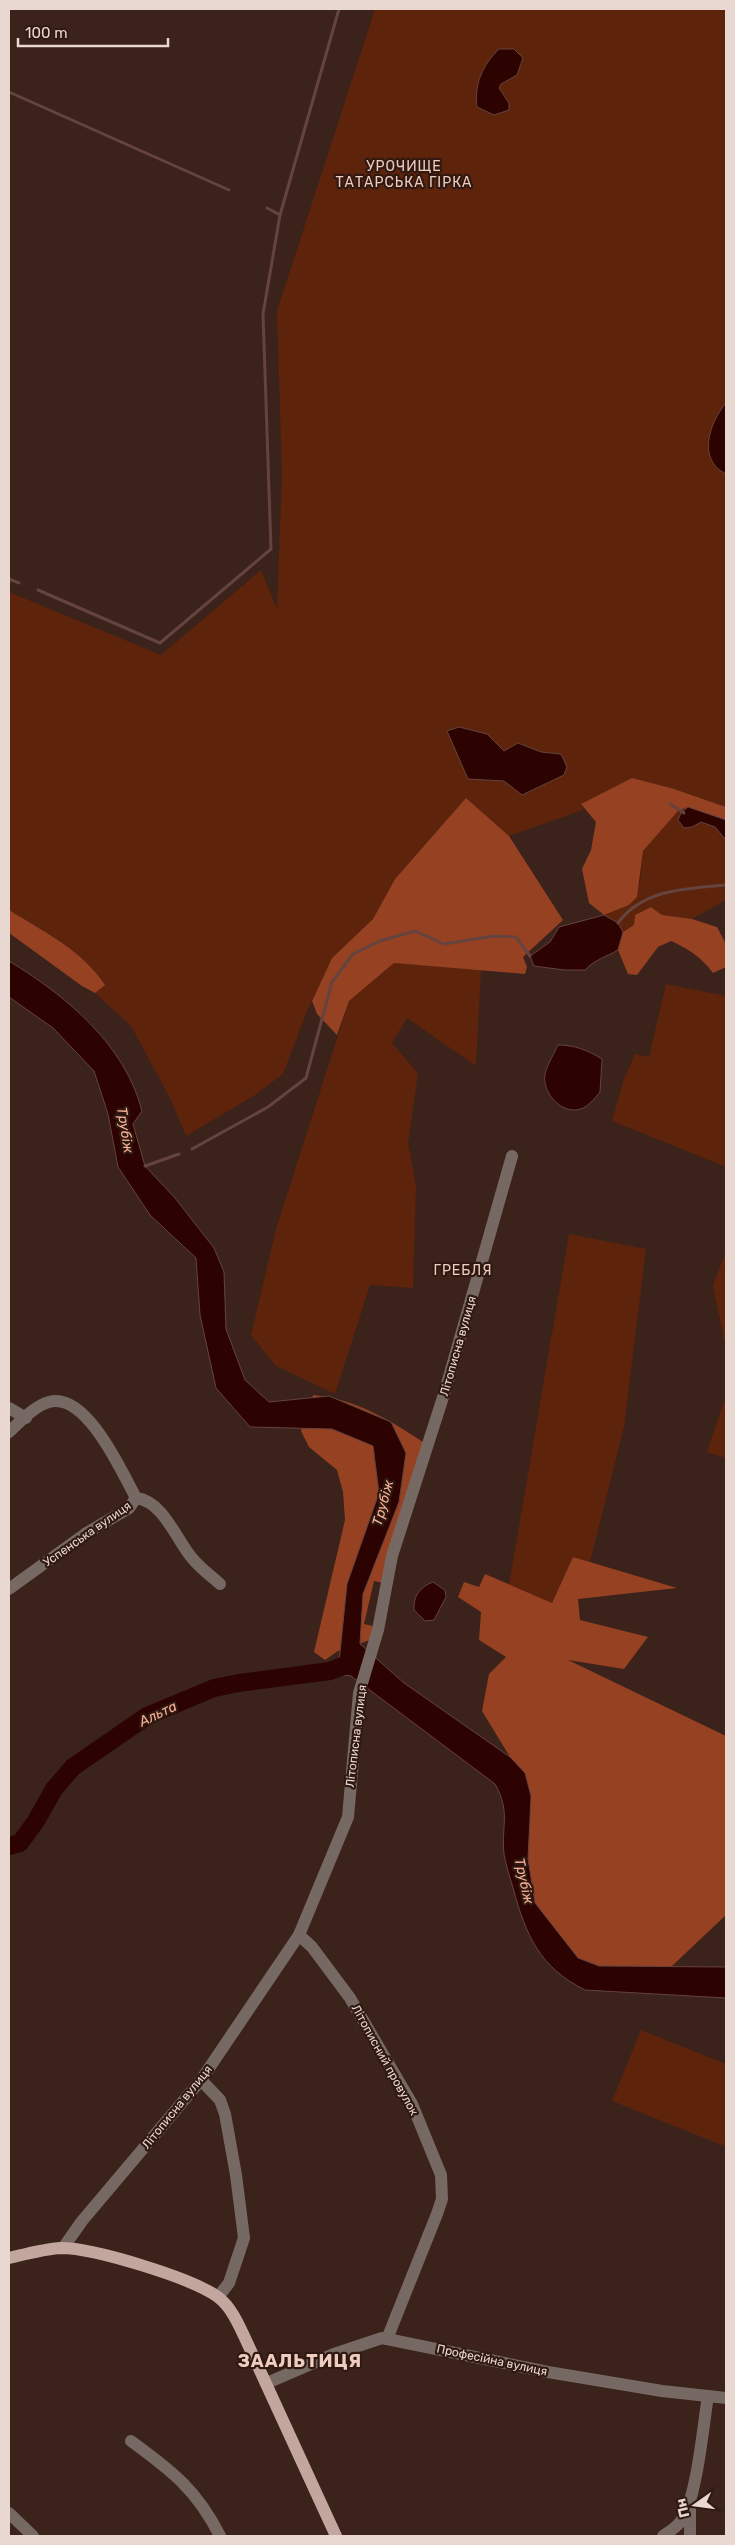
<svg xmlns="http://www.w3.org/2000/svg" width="735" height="2545" viewBox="0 0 735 2545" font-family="Rubik,sans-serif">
<rect width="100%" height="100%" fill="#3b221a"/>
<g fill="#5e230b">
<polygon points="375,9 726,9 726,807 671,788 632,778 581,804 583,810 509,836 466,798 395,879 373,919 332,958 307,1011 283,1074 255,1095 186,1136 171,1100 131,1026 95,993 105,984 53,936 9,910 9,592 161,655 261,570 277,609 282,475 277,311"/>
<polygon points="688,807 681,813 692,827 700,822 715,827 726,840 726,900 692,919 662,915 651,907 635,915 634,925 623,932 618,923 604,915 629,905 640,882 643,851 678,811"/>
<polygon points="394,963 481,969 476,1066 407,1018 392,1043 418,1073 408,1143 416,1186 413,1288 370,1285 335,1394 276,1366 251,1335 276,1229 349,1001"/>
<polygon points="666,984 726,996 726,1167 612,1121 624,1079 635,1054 649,1057"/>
<polygon points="569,1234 646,1249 624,1427 590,1562 573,1557 552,1603 509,1585"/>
<polygon points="726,1251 726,1391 725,1344 713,1285"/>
<polygon points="726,1396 726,1458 707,1452"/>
<polygon points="641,2030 726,2064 726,2139 724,2146 612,2101"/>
</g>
<g fill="#954122">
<polygon points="632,778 671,788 726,807 726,820 688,807 678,811 643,851 637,897 629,905 604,915 589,903 582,869 591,850 596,822 581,804"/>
<polygon points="466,798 509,836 563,920 523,957 527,967 525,974 394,963 349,1001 337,1035 317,1014 312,1001 332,958 373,919 395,879"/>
<path d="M651,907L662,915L692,919L717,927L726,944V967L713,973C701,957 689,949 671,941L658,947L637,975L628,974L618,950L623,932L634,925L635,915Z"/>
<path d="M9,910C43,931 82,950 105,985L95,993L82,986L9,933Z"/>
<path d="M313,1395C356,1399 390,1420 426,1444L383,1583L374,1581L364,1624L373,1626L370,1640L338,1651L325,1660L314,1652L345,1520L343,1492L337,1470L309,1447L301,1431Z"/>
<polygon points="573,1557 677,1588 578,1599 580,1620 648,1637 624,1669 568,1660 726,1736 726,1915 672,1966 599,1966 578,1958 535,1903 528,1859 531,1796 525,1773 510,1757 482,1711 489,1674 506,1657 479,1640 481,1612 458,1597 464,1582 479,1587 485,1574 552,1603"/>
</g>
<g fill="#2c0300" stroke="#65433f">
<path d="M499,49H514L523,58L517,75L501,84L499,88L509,103V110L494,115L477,107C474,83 483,65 499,49Z"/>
<path d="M726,403V474C697,460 709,423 726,403Z"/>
<polygon points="459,727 487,734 504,751 518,743 541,752 561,754 567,767 564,775 522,795 504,781 468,779 447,731"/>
<polygon points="688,807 726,820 726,840 715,827 701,822 692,827 684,828 678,820 681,813"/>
<path d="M604,915L618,923L623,932L618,950C606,957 594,960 585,970H564L534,966L530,956L550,942L559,927Z"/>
<path d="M9,961C65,995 125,1044 142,1111L133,1124L145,1166L175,1198L214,1248L224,1272L226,1329L245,1380L269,1402L329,1396L391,1422L406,1453L399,1502L363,1594L360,1644L404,1683L510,1757L525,1773L531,1796L528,1859L535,1903L578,1958L599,1966L726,1967V1998L585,1990C539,1967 526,1935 513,1888C510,1877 506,1866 504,1854C501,1826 511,1812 495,1784L351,1676L332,1673V1668L339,1662L347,1584L379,1493L373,1446L332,1429L250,1427L216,1388L200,1315L196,1258L150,1215L118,1167L108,1114L94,1071L53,1028L9,997Z"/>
<path d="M558,1045C575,1045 587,1050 602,1059L600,1092C594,1099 587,1109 576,1110C558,1111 542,1091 545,1074C547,1065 554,1054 558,1045Z"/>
<path d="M433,1582L445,1590L446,1597L434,1620L425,1621L414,1610C413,1596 420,1587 433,1582Z"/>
</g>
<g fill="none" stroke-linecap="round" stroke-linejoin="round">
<g stroke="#65433f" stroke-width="3">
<polyline points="9,92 229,190"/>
<polyline points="267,208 280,215 339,9"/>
<polyline points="9,579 19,583"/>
<polyline points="38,590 160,643 271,549 263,314 280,215"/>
<polyline points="670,804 684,813"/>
<path d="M618,923C642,889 689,888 726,885"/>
<polyline points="192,1149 268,1107 306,1078 332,982 353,954 380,941 415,931 444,944 494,936 516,937 530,956"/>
<polyline points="145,1166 179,1154"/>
</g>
<polyline stroke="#2c0300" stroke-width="18" points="9,1846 20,1843 36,1821 54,1789 73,1767 147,1716 214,1688 239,1683 330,1671 353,1662"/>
<g stroke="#766964" stroke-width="12">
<polyline points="9,1408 26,1418"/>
<path d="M9,1432C20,1422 34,1406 49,1402C86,1391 122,1472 136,1498"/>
<path d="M9,1589L85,1534L129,1508L136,1498C163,1501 176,1539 192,1558C200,1568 211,1576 220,1584"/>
<polyline points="299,1935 312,1947 350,1998 412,2104 441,2175 442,2199 437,2214 387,2339"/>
<polyline points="201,2080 220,2100 225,2114 236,2175 244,2238 229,2283 218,2297"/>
<polyline points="63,2248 82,2221 201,2080 299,1935 348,1817 359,1693 378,1630 392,1556 445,1391 512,1156"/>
<polyline points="267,2383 334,2354 382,2338 548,2372 662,2391 726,2398"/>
<path d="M131,2441C172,2471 197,2490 220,2536"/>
<polyline points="9,2513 33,2536"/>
<path d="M663,2536C669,2532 677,2527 681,2521C697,2498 703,2426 708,2396"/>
<polyline points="690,2536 690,2501"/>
</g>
<path stroke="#c3a79e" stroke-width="12" d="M9,2258C26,2254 44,2249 61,2248C94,2248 192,2278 218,2297C231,2307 238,2323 245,2338L336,2536"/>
</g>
<g text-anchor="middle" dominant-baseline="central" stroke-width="4.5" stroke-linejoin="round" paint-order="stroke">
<g font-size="12" fill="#e9d7d2" stroke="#301910">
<text transform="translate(458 1346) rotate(-74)">Літописна вулиця</text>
<text transform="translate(87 1534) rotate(-35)">Успенська вулиця</text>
<text transform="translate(356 1736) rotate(-83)">Літописна вулиця</text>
<text transform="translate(385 2060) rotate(61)">Літописний провулок</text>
<text transform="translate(177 2107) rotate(-51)">Літописна вулиця</text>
<text transform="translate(492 2360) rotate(12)">Професійна вулиця</text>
</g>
<g font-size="14" letter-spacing="1" fill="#eeccc0" stroke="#301910">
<text x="404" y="166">УРОЧИЩЕ<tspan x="404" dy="16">ТАТАРСЬКА ГІРКА</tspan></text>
<text x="463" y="1270">ГРЕБЛЯ</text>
</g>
<g font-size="14" font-style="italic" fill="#fab39a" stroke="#301910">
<text transform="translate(125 1130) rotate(81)">Трубіж</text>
<text transform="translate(383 1503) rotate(-75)">Трубіж</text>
<text transform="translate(158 1714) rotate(-26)">Альта</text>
<text transform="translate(524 1881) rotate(77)">Трубіж</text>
</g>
<g font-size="18" font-weight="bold" letter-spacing="1" fill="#eeccc0" stroke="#301910">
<text x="300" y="2361">ЗААЛЬТИЦЯ</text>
</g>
</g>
<rect width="735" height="2545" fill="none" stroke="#e9d7d2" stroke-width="20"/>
<g transform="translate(695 2505) rotate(256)" stroke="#301910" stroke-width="4" paint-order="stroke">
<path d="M0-4L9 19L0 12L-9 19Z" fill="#e9d7d2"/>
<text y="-8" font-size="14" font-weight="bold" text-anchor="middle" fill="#e9d7d2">Пн</text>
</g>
<path d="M18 38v8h150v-8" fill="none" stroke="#e9d7d2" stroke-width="2.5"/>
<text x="25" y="38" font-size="15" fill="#e9d7d2" stroke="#301910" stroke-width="4" paint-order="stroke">100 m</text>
</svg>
